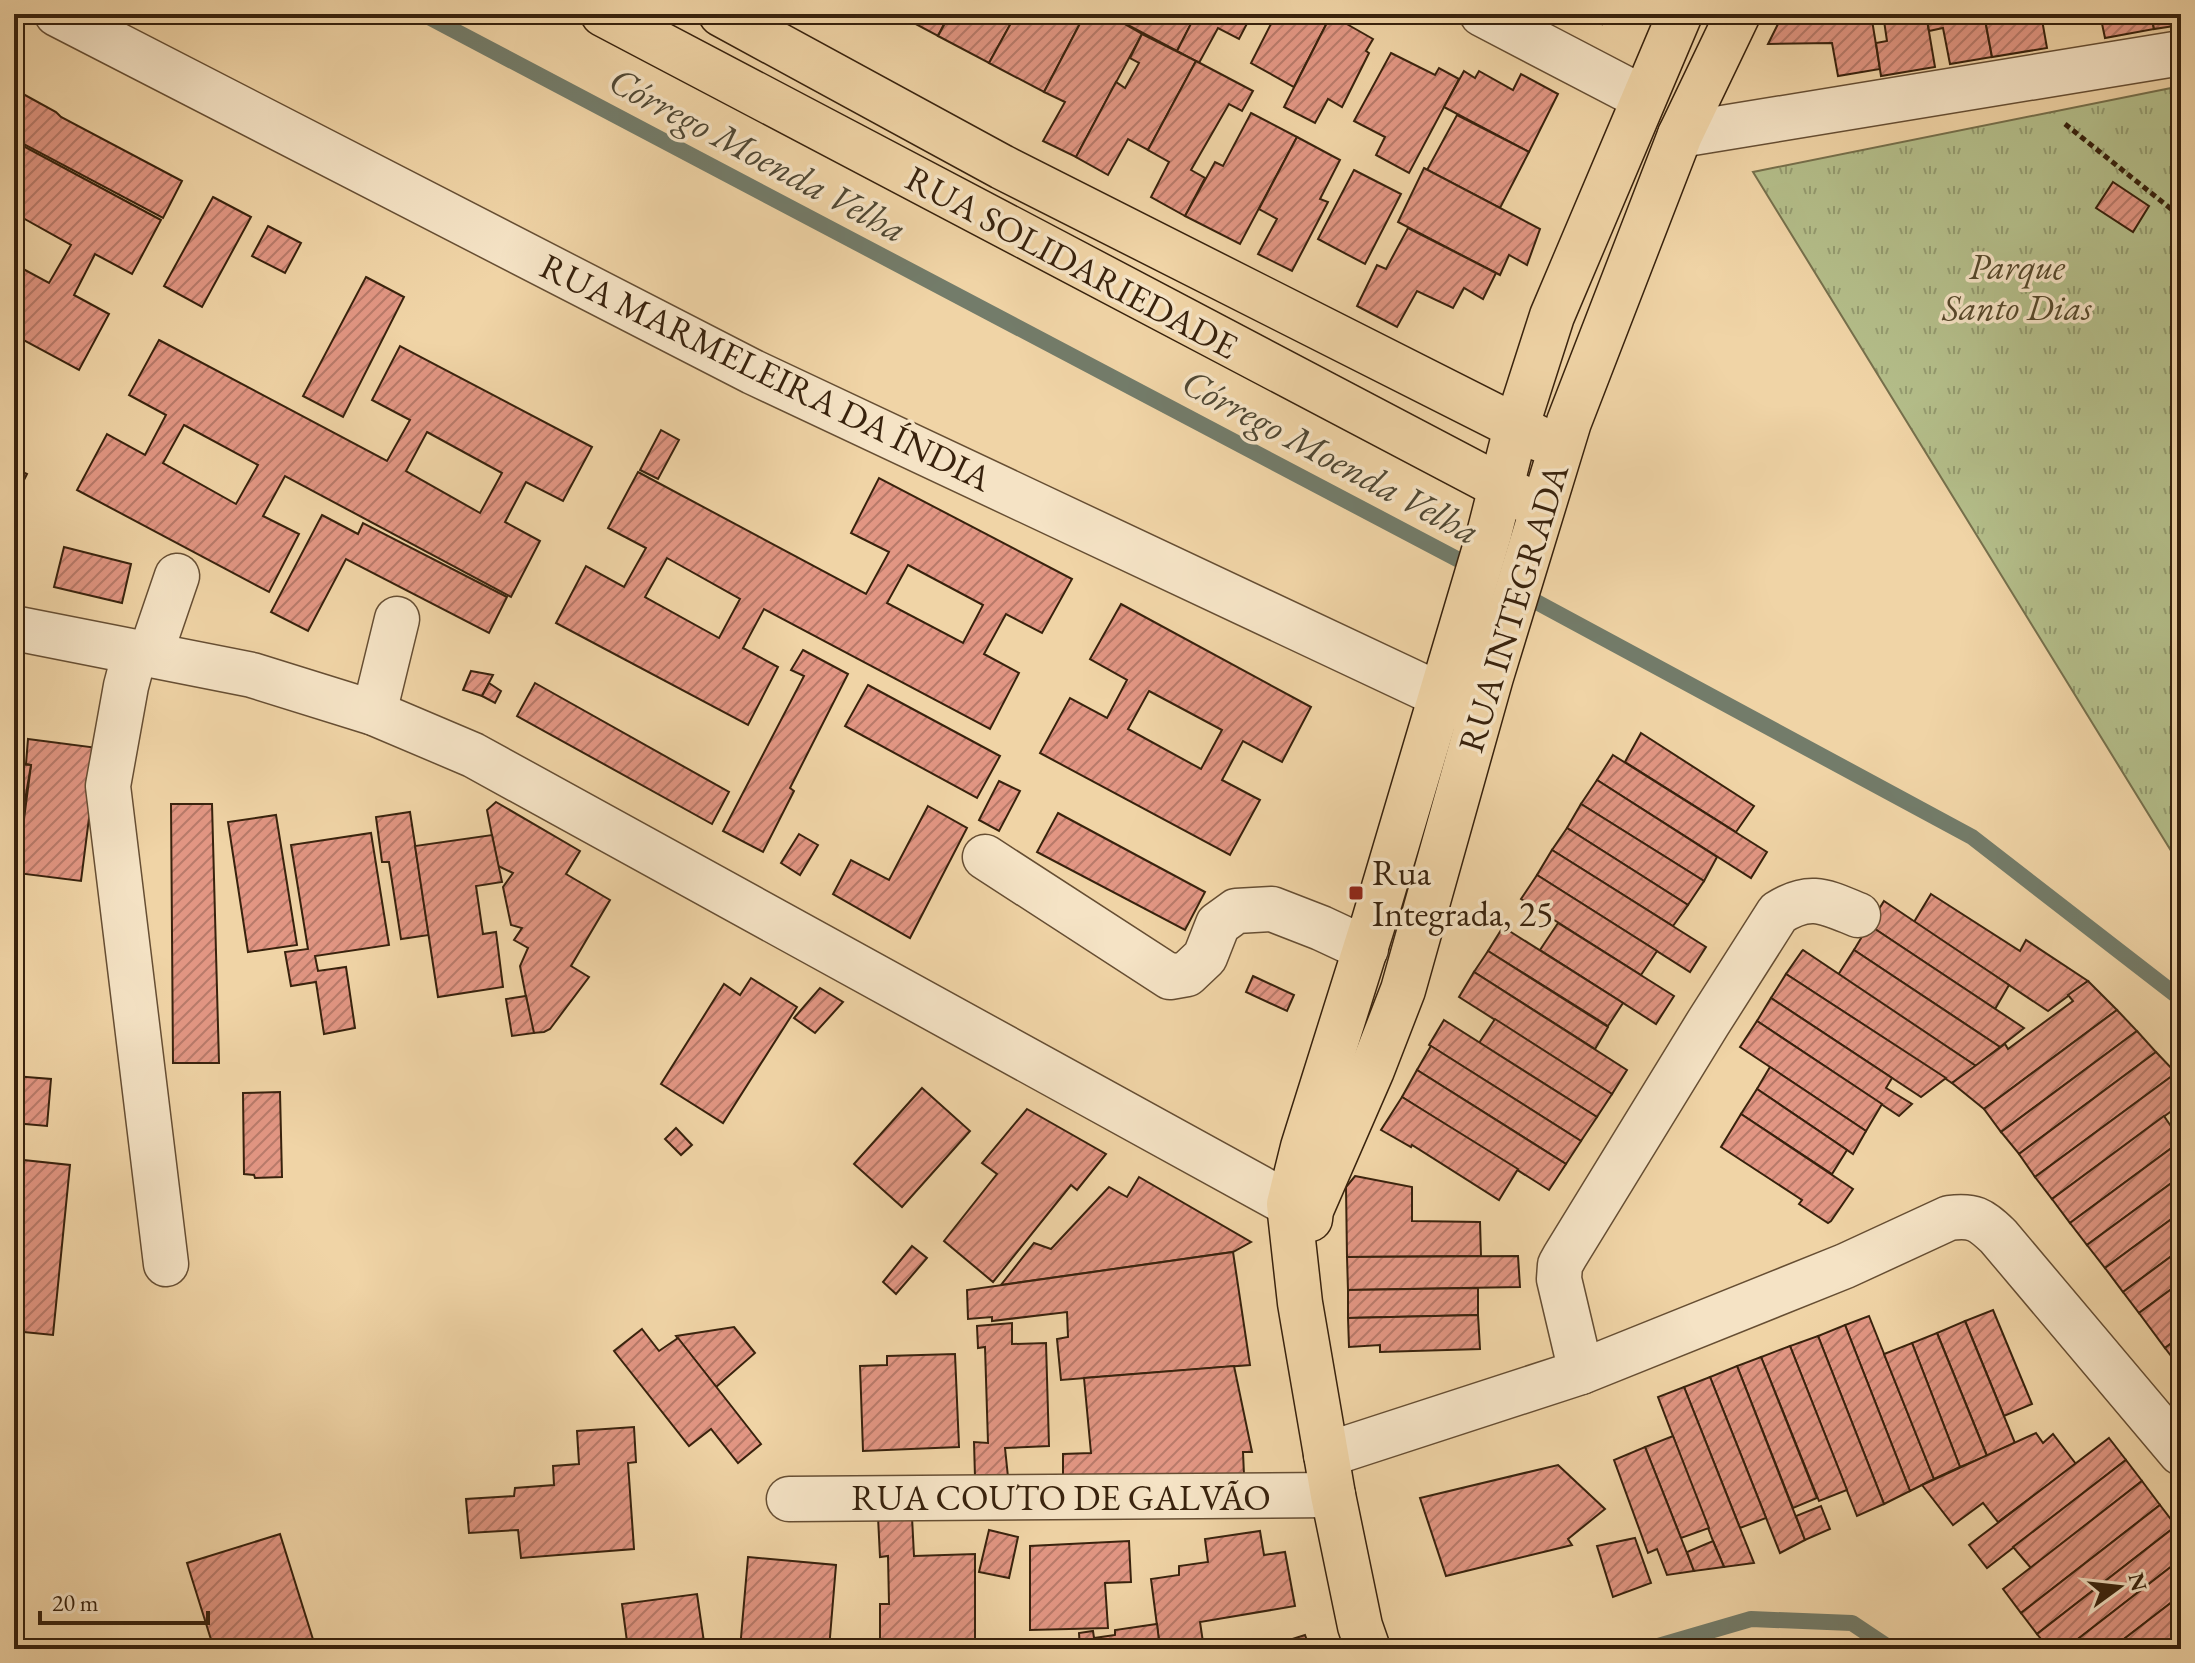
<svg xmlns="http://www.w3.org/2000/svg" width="2195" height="1663" viewBox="0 0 2195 1663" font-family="'EB Garamond',serif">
<defs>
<pattern id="park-tufts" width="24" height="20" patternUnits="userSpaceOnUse" patternTransform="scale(2)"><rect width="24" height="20" fill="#b4be8a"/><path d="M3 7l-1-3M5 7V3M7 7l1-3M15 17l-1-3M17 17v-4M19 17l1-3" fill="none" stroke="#939a6f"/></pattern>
<pattern id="building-hatch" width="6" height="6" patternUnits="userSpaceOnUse" patternTransform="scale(2)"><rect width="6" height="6" fill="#e29683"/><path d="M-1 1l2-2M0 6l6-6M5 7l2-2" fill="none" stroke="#b87a6a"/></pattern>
</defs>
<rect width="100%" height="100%" fill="#f0d4a6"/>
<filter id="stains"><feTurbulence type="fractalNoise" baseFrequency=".0025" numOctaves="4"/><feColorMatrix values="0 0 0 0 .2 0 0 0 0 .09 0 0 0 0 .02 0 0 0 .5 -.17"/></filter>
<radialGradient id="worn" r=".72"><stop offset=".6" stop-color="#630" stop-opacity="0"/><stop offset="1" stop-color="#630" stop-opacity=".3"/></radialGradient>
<polygon fill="url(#park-tufts)" stroke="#76704c" stroke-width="2" points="2181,86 2181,867 1753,172"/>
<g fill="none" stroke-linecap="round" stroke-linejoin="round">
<g stroke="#737c6a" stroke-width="16">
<polyline points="423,14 1476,569"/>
<polyline points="1518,592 1972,837 2181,999"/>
<polyline points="1648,1649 1751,1619 1852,1623 1891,1649"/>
</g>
</g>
<g fill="url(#building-hatch)" stroke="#38220d" stroke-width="2" fill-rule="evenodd">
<polygon points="897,14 949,14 938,36"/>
<polygon points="950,14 1016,14 989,63 938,36"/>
<polygon points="1016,14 1085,14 1044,92 989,63"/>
<polygon points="1085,14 1107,14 1142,34 1076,157 1043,141 1065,102 1044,92"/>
<polygon points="1107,14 1129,14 1124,23"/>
<polygon points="1129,14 1196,14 1177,51 1124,23"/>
<polygon points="1196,14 1252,14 1239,39 1218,28 1199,63 1177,51"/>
<polygon points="1276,14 1292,14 1300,18 1302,14 1331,15 1294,87 1251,63"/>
<polygon points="1583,14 1606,14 1602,24"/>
<polygon points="1783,14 1871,14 1880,69 1838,76 1832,43 1768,44"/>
<polygon points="1883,14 1926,14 1935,67 1881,76 1876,43 1887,41"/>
<polygon points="1926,14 1984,14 1992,57 1950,64 1943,28 1929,31"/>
<polygon points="1984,14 2041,14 2047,48 1992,57"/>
<polygon points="2100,14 2151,14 2154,29 2105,38"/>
<polygon points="2151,14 2181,14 2181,25 2154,29"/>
<polygon points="1331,15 1373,39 1366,51 1369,53 1342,107 1328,99 1315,123 1284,107"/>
<polygon points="1142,34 1196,61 1148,150 1128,139 1108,175 1076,157 1116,82 1125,88 1139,63 1130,58"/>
<polygon points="1391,53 1435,75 1439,68 1459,79 1409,173 1376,155 1385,137 1354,121"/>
<polygon points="1196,61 1253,91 1242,111 1229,104 1191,170 1205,178 1185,216 1151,197 1169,162 1148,150"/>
<polygon points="1464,71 1475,78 1479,71 1513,90 1521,74 1558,94 1529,152 1444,107"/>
<polygon points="14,89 56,112 61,117 182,181 163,218 14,139"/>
<polygon points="1251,113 1297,137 1240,244 1185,216 1215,162 1223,166"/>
<polygon points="1457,115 1529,152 1500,208 1427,170"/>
<polygon points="1297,137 1340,160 1320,199 1328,202 1292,271 1258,254 1277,219 1259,209"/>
<polygon points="14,141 161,220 132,274 95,254 74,295 109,314 79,370 14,335 14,264 49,283 71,245 14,213"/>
<polygon points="1424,168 1540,229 1527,265 1509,255 1500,275 1398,222"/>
<polygon points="1354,170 1401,194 1365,264 1318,239"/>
<polygon points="2113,182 2149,206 2133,232 2096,208"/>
<polygon points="213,197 251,217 202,307 164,286"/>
<polygon points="268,226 301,243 285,273 252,256"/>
<polygon points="1408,228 1496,273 1483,299 1464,288 1453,308 1417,291 1397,327 1357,306 1377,265 1386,269"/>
<polygon points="366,277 404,297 343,417 303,396"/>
<path d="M159,340L387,461L410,420L372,400L400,346L592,447L563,501L526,482L505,522L540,541L511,597L285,476L263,516L299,534L269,592L77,490L107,434L145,455L166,415L129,395ZM184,425L258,465L236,504L163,463ZM427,432L502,473L480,513L406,471Z"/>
<polygon points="661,430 679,440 658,479 640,470"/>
<polygon points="14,468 27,474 14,500"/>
<path d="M638,472L866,594L889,552L851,533L879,478L1072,579L1042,633L1006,614L984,654L1019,673L990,729L764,609L743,648L778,667L748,725L556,623L586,566L624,587L646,548L608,528ZM667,558L740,599L719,638L645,597ZM908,565L983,605L963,643L887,603Z"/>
<polygon points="322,515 358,534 363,523 507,597 489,633 346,559 308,631 271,612"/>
<polygon points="64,547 131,564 122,603 54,587"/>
<path d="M1121,604L1311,707L1282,762L1243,741L1222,780L1260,800L1230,855L1040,753L1070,698L1107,718L1127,680L1090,659ZM1149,691L1222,730L1201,769L1128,729Z"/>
<polygon points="803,650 848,674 790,788 794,791 763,852 723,831 804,676 791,670"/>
<polygon points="471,671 493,675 482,696 463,690"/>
<polygon points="489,683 501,691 495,703 482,696"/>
<polygon points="535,683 729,792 712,824 517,716"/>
<polygon points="868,685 1000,756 977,798 845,726"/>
<polygon points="1641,733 1754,806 1736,832 1625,762"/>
<polygon points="28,739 98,748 81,881 17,873 31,765 26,764"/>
<polygon points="1613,755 1767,852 1751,878 1597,780"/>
<polygon points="14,764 31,765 22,818 14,900"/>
<polygon points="1597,780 1717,857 1704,881 1581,804"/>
<polygon points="999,781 1020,791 999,831 979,820"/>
<polygon points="496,802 580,851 566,874 610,900 571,966 589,977 550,1029 544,1032 533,1033 520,966 528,948 514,940 522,928 511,925 503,887 513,873 498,866 487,810"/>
<polygon points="171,804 212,804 219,1063 173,1063"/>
<polygon points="1581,804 1704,881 1688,905 1567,828"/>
<polygon points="928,806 967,828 910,938 833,894 851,860 889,880"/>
<polygon points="410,812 429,935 401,939 389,862 382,862 376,817"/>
<polygon points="1058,813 1205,892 1185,930 1037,852"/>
<polygon points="276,815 297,945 248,952 228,822"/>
<polygon points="1567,828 1688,905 1673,926 1552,850"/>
<polygon points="371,833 389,945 315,956 318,971 346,967 355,1028 324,1034 316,982 291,986 285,952 308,949 291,845"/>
<polygon points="799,834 818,845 800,875 781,863"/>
<polygon points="492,835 502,882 476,886 483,934 496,932 503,987 438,997 415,846"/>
<polygon points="1552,850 1706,947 1690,972 1537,875"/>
<polygon points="1537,875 1657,951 1641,975 1521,899"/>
<polygon points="1931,894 2020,951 2026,940 2088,981 2048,1011 1914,922"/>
<polygon points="1884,901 2009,985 1995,1009 1869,925"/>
<polygon points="1558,923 1674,996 1656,1024 1540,950"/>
<polygon points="1869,925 2024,1028 2000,1047 1854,950"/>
<polygon points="1503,927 1623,1003 1608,1026 1488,951"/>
<polygon points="1854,950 2000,1047 1976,1066 1838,975"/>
<polygon points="1488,951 1608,1027 1595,1049 1474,972"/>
<polygon points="1802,951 1803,950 1976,1066 1952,1083 1786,974"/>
<polygon points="1474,972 1627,1070 1612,1094 1459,997"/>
<polygon points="1786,974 1946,1078 1921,1097 1771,998"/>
<polygon points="1253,976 1294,995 1287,1011 1246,992"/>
<polygon points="751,978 797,1007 723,1123 661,1084 724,984 740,995"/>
<polygon points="2088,981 2117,1010 1984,1109 1952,1083 2005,1044 2008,1049 2073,1001 2068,995"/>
<polygon points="820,988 843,1002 815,1033 794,1018"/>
<polygon points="526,996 534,1033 512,1036 506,999"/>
<polygon points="1771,998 1892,1078 1886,1088 1912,1104 1899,1116 1757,1021"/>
<polygon points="2117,1010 2137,1031 2001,1132 1984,1109"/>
<polygon points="1495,1019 1612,1094 1597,1117 1479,1043"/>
<polygon points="1444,1020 1597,1117 1581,1141 1429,1045"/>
<polygon points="1757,1021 1882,1104 1866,1131 1740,1047"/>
<polygon points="2137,1031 2156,1052 2019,1154 2001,1132"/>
<polygon points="1431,1046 1581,1141 1566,1164 1417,1070"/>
<polygon points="2156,1052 2176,1073 2035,1177 2019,1154"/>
<polygon points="1770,1067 1866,1131 1853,1154 1757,1089"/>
<polygon points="1417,1070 1566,1164 1549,1190 1402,1097"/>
<polygon points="2176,1073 2181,1079 2181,1104 2052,1199 2035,1177"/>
<polygon points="14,1076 51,1079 47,1126 14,1123"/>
<polygon points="922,1088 970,1131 902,1207 854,1164"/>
<polygon points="1757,1089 1847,1150 1832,1174 1741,1114"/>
<polygon points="280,1092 282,1177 255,1178 254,1175 244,1174 243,1093"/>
<polygon points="1402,1097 1518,1169 1499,1200 1412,1145 1411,1147 1381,1130"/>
<polygon points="1027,1109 1106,1154 1077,1190 1071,1185 993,1282 944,1241 997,1174 982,1163"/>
<polygon points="1741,1114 1853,1189 1831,1221 1828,1223 1799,1204 1802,1200 1721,1147"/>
<polygon points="2164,1116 2181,1141 2070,1223 2052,1199"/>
<polygon points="676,1128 692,1145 681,1155 665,1139"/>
<polygon points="2181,1141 2181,1176 2087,1245 2070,1223"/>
<polygon points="14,1159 70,1165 53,1335 14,1331"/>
<polygon points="1355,1176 1412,1187 1412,1221 1480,1222 1481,1256 1347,1257 1346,1187"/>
<polygon points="2181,1176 2181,1212 2105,1268 2087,1245"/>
<polygon points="1139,1177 1251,1242 1233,1252 1001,1285 1034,1243 1051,1249 1109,1187 1127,1197"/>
<polygon points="2181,1212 2181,1249 2123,1292 2105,1268"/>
<polygon points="912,1246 927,1258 896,1294 883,1282"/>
<polygon points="2181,1249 2181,1282 2139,1313 2123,1292"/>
<polygon points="1233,1252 1250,1365 1061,1380 1057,1339 1068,1337 1067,1312 992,1321 992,1317 968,1319 967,1290"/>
<polygon points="1518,1256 1520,1287 1348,1290 1347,1257"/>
<polygon points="2181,1282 2181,1336 2165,1348 2139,1313"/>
<polygon points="1478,1288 1478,1315 1348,1318 1348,1290"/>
<polygon points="1993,1310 2032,1404 2004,1416 1965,1321"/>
<polygon points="1478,1315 1480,1349 1380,1352 1380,1345 1349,1347 1348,1318"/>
<polygon points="1869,1316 1934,1479 1910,1491 1845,1325"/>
<polygon points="1965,1321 2015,1443 1987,1456 1937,1333"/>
<polygon points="1012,1323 1012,1344 1046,1343 1049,1446 1005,1448 1008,1477 975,1477 974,1442 988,1443 985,1347 978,1348 977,1326"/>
<polygon points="1845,1325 1910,1491 1884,1504 1818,1336"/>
<polygon points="734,1327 755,1353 716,1387 676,1336"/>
<polygon points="642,1329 659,1351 678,1338 761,1444 738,1463 711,1429 689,1446 614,1351"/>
<polygon points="1937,1333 1987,1456 1960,1467 1912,1343"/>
<polygon points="1818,1336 1884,1504 1857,1516 1790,1346"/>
<polygon points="2181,1336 2181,1369 2165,1348"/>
<polygon points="1912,1343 1960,1467 1934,1479 1884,1354"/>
<polygon points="1790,1346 1847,1490 1819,1501 1761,1357"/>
<polygon points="955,1354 959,1447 863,1451 860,1366 887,1365 887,1356"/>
<polygon points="1761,1357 1817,1498 1793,1508 1737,1366"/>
<polygon points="1234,1366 1252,1452 1243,1452 1244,1475 1063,1477 1063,1454 1091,1453 1084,1378"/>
<polygon points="1737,1366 1805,1540 1780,1553 1710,1377"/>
<polygon points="1710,1377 1766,1518 1740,1528 1684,1387"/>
<polygon points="1684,1387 1740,1528 1754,1563 1724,1567 1713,1541 1658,1397"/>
<polygon points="634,1427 636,1462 628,1463 634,1549 521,1558 518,1530 469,1533 466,1499 514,1496 515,1488 554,1485 553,1466 579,1464 577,1431"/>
<polygon points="2036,1433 2043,1443 2053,1434 2076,1464 1998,1522 1983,1503 1953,1525 1922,1485"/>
<polygon points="1673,1436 1709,1528 1681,1538 1645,1447"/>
<polygon points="2109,1438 2126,1460 1987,1568 1969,1545"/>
<polygon points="1645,1447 1681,1538 1694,1571 1667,1575 1657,1549 1648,1553 1614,1460"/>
<polygon points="2126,1460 2142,1481 2031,1568 2013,1547"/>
<polygon points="1558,1465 1605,1509 1568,1539 1572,1545 1446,1576 1420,1498"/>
<polygon points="2142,1481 2160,1505 2021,1613 2003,1589"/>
<polygon points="2160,1505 2176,1526 2037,1634 2021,1613"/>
<polygon points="1821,1506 1830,1529 1805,1540 1796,1516"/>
<polygon points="878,1517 912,1517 914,1556 975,1554 975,1649 880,1649 880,1604 889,1604 888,1556 880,1557"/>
<polygon points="2176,1526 2181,1533 2181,1559 2065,1649 2049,1649 2037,1634"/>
<polygon points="989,1530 1018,1537 1009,1578 979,1572"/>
<polygon points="1260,1531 1264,1555 1285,1552 1295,1606 1200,1622 1204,1649 1160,1649 1151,1579 1179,1575 1179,1566 1208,1562 1205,1539"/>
<polygon points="280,1534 316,1649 214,1649 187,1563"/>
<polygon points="1635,1538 1651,1583 1613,1597 1597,1546"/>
<polygon points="1129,1541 1131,1582 1105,1583 1108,1628 1030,1630 1030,1546"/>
<polygon points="1713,1541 1724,1567 1694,1571 1687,1552"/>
<polygon points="748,1557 836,1565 829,1649 740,1649"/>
<polygon points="2181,1559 2181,1595 2111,1649 2065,1649"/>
<polygon points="697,1594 705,1649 628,1649 622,1604"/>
<polygon points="2181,1595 2181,1632 2160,1649 2111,1649"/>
<polygon points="1157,1624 1160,1649 1080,1649 1079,1633 1093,1631 1094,1638 1115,1635 1115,1630"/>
<polygon points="2181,1632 2181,1649 2160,1649"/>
<polygon points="1305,1635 1310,1649 1261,1649"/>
</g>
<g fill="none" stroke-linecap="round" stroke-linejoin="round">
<g stroke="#664e33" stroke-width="47">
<g id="minor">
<polyline points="57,14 753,372 1440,695 1475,714"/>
<polyline points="1482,14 1643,98"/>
<polyline points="1680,135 2181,53"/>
<polyline points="14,628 252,675 374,713 473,755 1289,1204 1311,1210"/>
<polyline points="135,652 126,686 108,786 166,1264"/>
<polyline points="150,655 177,576"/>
<polyline points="374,713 397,619"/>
<polyline points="985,857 1170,977 1187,974 1205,957 1218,924 1236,911 1272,909 1321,928 1366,949"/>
<path d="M1581,1372L1559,1279L1560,1265L1565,1256L1708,1023L1778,913C1810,892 1826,902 1858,915"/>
<path d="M1326,1455L1581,1372L1845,1266L1949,1218C1974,1215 1980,1219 1998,1236L2181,1453"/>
<polyline points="789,1499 1333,1495"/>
</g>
</g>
<g stroke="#38220d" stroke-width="47">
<g id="major">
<polyline points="603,14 1524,499"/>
<polyline points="721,14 1002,167 1540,439"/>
<polyline points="1310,1219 1311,1210 1372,1070 1403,990 1491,677 1569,422 1680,135 1738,14"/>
<polyline points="1368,1649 1360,1626 1333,1495 1300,1303 1289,1204 1303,1147 1374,921 1489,534 1516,428 1552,316 1680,14"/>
</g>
</g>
<polyline stroke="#38220d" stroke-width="5" stroke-dasharray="6 4" stroke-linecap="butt" points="2065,124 2181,217"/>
<use href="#minor" stroke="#f5e3c5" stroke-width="44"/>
<use href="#major" stroke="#f0d4a6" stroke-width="44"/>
</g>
<rect fill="#8f2418" stroke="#f5e3c5" stroke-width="3" x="1348" y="885" width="16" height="16" rx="4"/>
<g text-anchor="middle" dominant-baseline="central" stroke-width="7" stroke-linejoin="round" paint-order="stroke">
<g font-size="36" fill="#38220d" stroke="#f5e3c5">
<text transform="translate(1072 262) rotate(28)">RUA SOLIDARIEDADE</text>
<text transform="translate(766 372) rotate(26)">RUA MARMELEIRA DA ÍNDIA</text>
<text transform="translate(1513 608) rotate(-73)">RUA INTEGRADA</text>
<text x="1061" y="1497">RUA COUTO DE GALVÃO</text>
</g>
<g font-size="36" font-style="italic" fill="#57492c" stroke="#f5e3c5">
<text x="2017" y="266">Parque<tspan x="2017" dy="41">Santo Dias</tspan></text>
</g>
<g font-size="36" fill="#38220d" stroke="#f5e3c5" text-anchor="start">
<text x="1372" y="872">Rua<tspan x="1372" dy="41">Integrada, 25</tspan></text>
</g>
<g font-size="38" font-style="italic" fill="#504834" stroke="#f5e3c5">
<text transform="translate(758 154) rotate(28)">Córrego Moenda Velha</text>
<text transform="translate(1331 456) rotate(28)">Córrego Moenda Velha</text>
</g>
</g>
<rect width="2195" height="1663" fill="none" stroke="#f0d4a6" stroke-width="48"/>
<rect x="16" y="16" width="2163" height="1631" fill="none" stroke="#38220d" stroke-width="4"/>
<rect x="24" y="24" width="2147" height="1615" fill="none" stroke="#38220d" stroke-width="2"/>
<g transform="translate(2119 1587) rotate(75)" stroke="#f5e3c5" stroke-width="6" paint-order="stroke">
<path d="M0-6L14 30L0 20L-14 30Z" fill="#38220d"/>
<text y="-12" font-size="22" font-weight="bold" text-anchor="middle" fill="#38220d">N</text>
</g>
<path d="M40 1611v12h168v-12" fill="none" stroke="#38220d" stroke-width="4"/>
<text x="52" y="1611" font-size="24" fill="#38220d" stroke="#f5e3c5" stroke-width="6" paint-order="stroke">20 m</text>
<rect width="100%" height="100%" filter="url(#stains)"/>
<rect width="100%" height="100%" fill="url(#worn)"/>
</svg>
